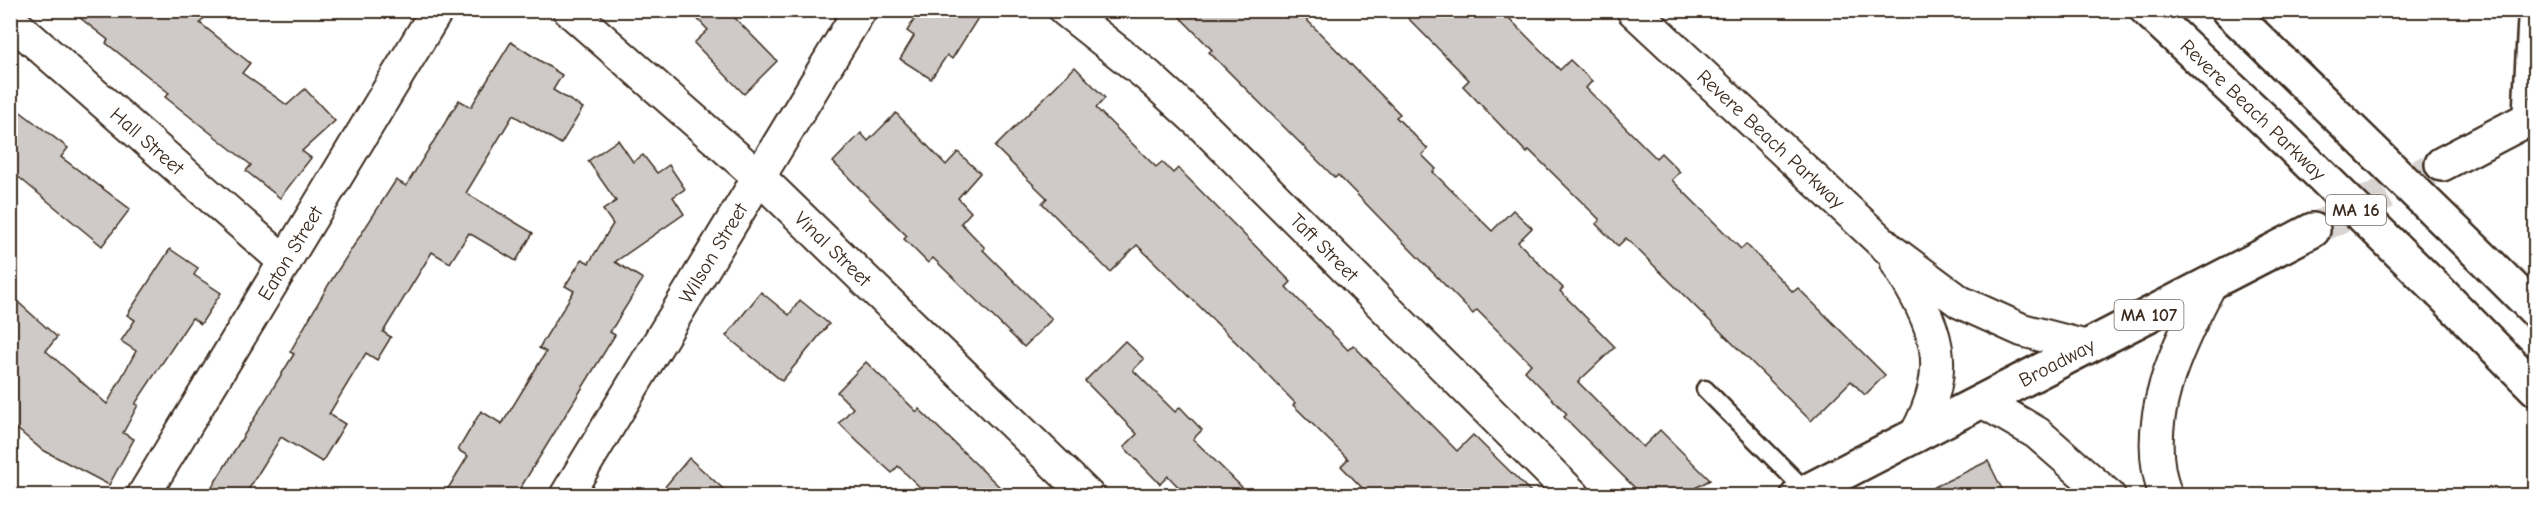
<svg xmlns="http://www.w3.org/2000/svg" width="2546" height="506" viewBox="0 0 2546 506" font-family="'Comic Neue',sans-serif">
<rect width="100%" height="100%" fill="#fff"/>
<filter id="ink" filterUnits="userSpaceOnUse"><feTurbulence type="fractalNoise" baseFrequency=".0167" numOctaves="2"/><feDisplacementMap in="SourceGraphic" scale="12" xChannelSelector="R" yChannelSelector="G"/><feConvolveMatrix kernelMatrix="1 2 1 2 8 2 1 2 1" color-interpolation-filters="sRGB"/></filter>
<g filter="url(#ink)">
<g fill="#cfcac7" stroke="#3b2a1e" stroke-width="1.5">
<polygon points="70,10 210,10 200,23 250,63 242,73 287,105 305,89 335,121 302,151 311,158 280,198 246,171 251,165 165,97 169,93 106,43 108,40"/>
<polygon points="689,10 727,10 777,61 744,94 694,43 708,30"/>
<polygon points="920,10 983,10 952,59 947,55 931,79 900,59 914,36 907,31"/>
<polygon points="1173,10 1297,10 1400,114 1396,117 1428,149 1422,155 1436,169 1433,172 1492,231 1513,210 1532,228 1518,242 1563,288 1560,291 1615,347 1578,382 1643,447 1660,430 1710,480 1682,495 1642,495 1564,417 1567,414 1525,371 1531,364 1477,310 1473,314 1338,175 1335,178 1209,52 1212,50"/>
<polygon points="1400,10 1501,10 1560,70 1570,60 1592,81 1586,88 1656,158 1661,153 1680,172 1672,180 1741,249 1746,244 1793,292 1798,288 1885,375 1865,395 1851,381 1811,421 1626,238 1618,246 1596,224 1600,220 1529,150 1527,153 1463,86 1469,80"/>
<polygon points="511,42 562,75 553,90 583,108 561,144 513,115 466,193 533,233 516,261 469,233 450,263 432,252 383,332 391,337 377,360 366,353 329,414 345,424 322,462 281,437 245,495 207,495 294,354 290,352 329,284 396,180 406,186 459,100 471,107"/>
<polygon points="1075,67 1105,98 1096,108 1156,167 1162,162 1173,173 1178,168 1291,282 1286,287 1348,350 1353,345 1457,451 1473,435 1534,495 1369,495 1341,466 1348,459 1293,405 1295,403 1253,359 1137,245 1110,272 1042,203 1047,198 995,147"/>
<polygon points="10,104 68,148 61,157 130,209 102,246 10,170"/>
<polygon points="896,113 946,165 958,152 980,173 958,198 971,212 961,223 985,248 983,250 1052,319 1024,347 933,258 928,263 904,239 907,236 833,162 861,133 868,141"/>
<polygon points="618,140 633,162 643,155 657,173 669,165 685,189 673,197 684,214 615,262 643,279 610,332 615,335 516,495 444,495 468,456 458,450 481,411 502,424 546,352 539,348 574,291 565,286 582,259 589,263 613,224 603,210 616,201 588,161"/>
<polygon points="170,249 198,268 194,275 221,293 201,324 192,318 135,404 138,405 123,433 134,439 109,485 41,449 10,423 10,295 57,337 46,351 107,404 136,351 121,341 135,320 127,315"/>
<polygon points="761,292 789,315 800,300 829,324 782,381 726,336"/>
<polygon points="1125,341 1144,359 1133,370 1175,412 1180,407 1202,430 1193,439 1250,495 1186,495 1168,476 1160,484 1124,447 1137,434 1085,381"/>
<polygon points="866,362 917,412 919,409 1008,495 928,495 898,466 892,473 859,443 839,423 853,408 837,392"/>
<polygon points="689,458 730,495 658,495"/>
<polygon points="1988,461 2005,495 1918,495"/>
</g>
<g fill="none" stroke-linecap="round" stroke-linejoin="round">
<polyline stroke="#d8d4d2" stroke-width="33" stroke-dasharray="33 16" stroke-linecap="butt" points="2313,230 2442,164"/>
<g stroke="#3b2a1e" stroke-width="21">
<g id="lane">
<polyline points="2521,122 2527,10"/>
<polyline points="1705,389 1806,491"/>
</g>
</g>
<g stroke="#3b2a1e" stroke-width="36">
<g id="street">
<path id="s1" d="M569,10L760,178L1088,496"/>
<path id="s2" d="M1065,10L1147,75L1203,126L1574,496"/>
<path id="s3" d="M1633,10L1889,249L1960,302L2022,330L2087,347"/>
<path id="s4" d="M10,20L285,262"/>
<path d="M1897,263C1936,327 1955,364 1915,436"/>
<polyline points="1982,401 2037,433 2109,496"/>
<path id="s5" d="M143,496L437,10"/>
<path id="s6" d="M566,496L860,10"/>
<path d="M2166,496C2138,424 2178,344 2211,283"/>
</g>
</g>
<g stroke="#3b2a1e" stroke-width="38">
<g id="primary">
<polyline points="2442,164 2536,115"/>
<path id="s7" d="M1798,496L2313,230"/>
</g>
</g>
<g stroke="#3b2a1e" stroke-width="38">
<g id="highway">
<polyline points="2147,10 2272,127"/>
<polyline points="2228,10 2322,101"/>
<polyline points="2490,265 2536,311"/>
<polyline points="2441,293 2536,389"/>
</g>
</g>
<use href="#lane" stroke="#fff" stroke-width="16"/>
<use href="#street" stroke="#fff" stroke-width="32"/>
<use href="#primary" stroke="#fff" stroke-width="33"/>
<use href="#highway" stroke="#fff" stroke-width="33"/>
<g stroke="#3b2a1e" stroke-width="38" stroke-linecap="butt">
<g id="highway-bridge">
<polyline points="2322,101 2490,265"/>
<polyline points="2272,127 2441,293"/>
</g>
</g>
<use href="#highway-bridge" stroke="#fff" stroke-width="33"/>
</g>
</g>
<g text-anchor="middle" dominant-baseline="central" stroke-width="6" stroke-linejoin="round" paint-order="stroke">
<g fill="#fff" stroke="#766a62" stroke-width="1.5">
<rect x="2326" y="195" width="60" height="30" rx="4.5"/>
<rect x="2114.5" y="300" width="69" height="30" rx="4.5"/>
</g>
<g font-size="18" font-weight="bold" fill="#3b2a1e">
<text x="2356" y="210">MA 16</text>
<text x="2149" y="315">MA 107</text>
</g>
<g font-size="20" fill="#3b2a1e" stroke="#fff">
<text transform="translate(2253 110) rotate(44)">Revere Beach Parkway</text>
<text stroke="none"><textPath href="#s3" startOffset="189">Revere Beach Parkway</textPath></text>
<text stroke="none"><textPath href="#s4" startOffset="183">Hall Street</textPath></text>
<text stroke="none"><textPath href="#s2" startOffset="352">Taft Street</textPath></text>
<text stroke="none"><textPath href="#s1" startOffset="356">Vinal Street</textPath></text>
<text stroke="none"><textPath href="#s5" startOffset="284">Eaton Street</textPath></text>
<text stroke="none"><textPath href="#s6" startOffset="284">Wilson Street</textPath></text>
<text stroke="none"><textPath href="#s7" startOffset="291">Broadway</textPath></text>
</g>
</g>
<rect width="2546" height="506" fill="none" stroke="#fff" stroke-width="36"/>
<rect x="18" y="18" width="2510" height="470" fill="none" stroke="#3b2a1e" stroke-width="2" filter="url(#ink)"/>
</svg>
